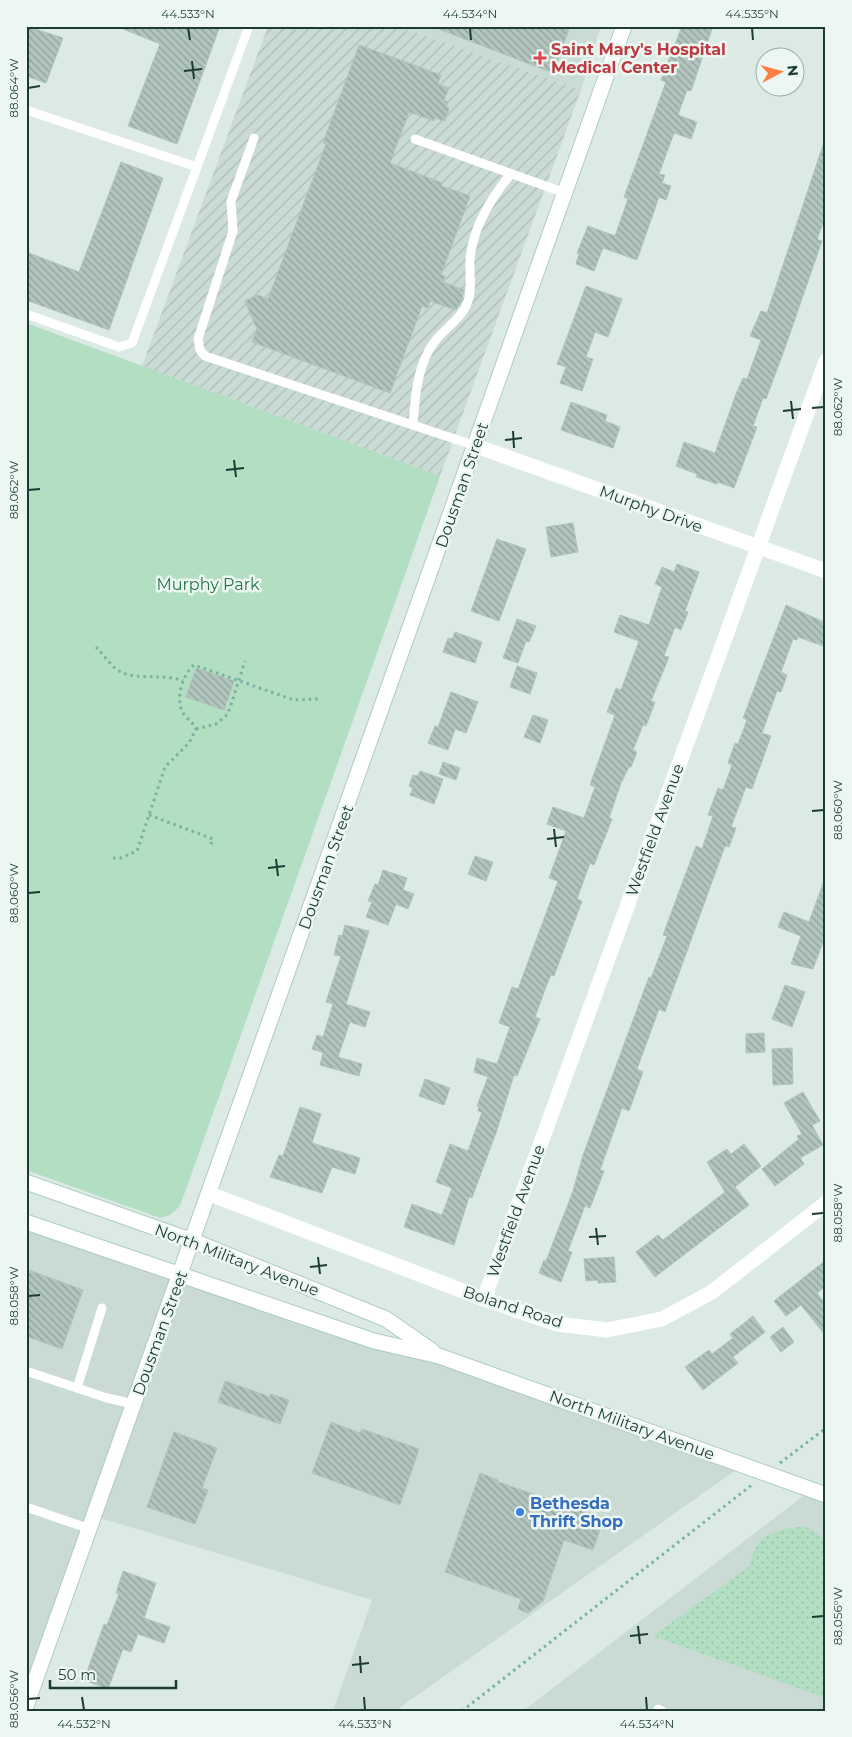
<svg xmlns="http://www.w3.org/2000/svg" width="852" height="1737" viewBox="0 0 852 1737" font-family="Montserrat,sans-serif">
<defs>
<pattern id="industrial-furrows" width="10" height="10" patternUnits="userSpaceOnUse" patternTransform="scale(1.25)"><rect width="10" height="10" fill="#cadad4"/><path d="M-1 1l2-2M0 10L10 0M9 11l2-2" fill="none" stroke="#adbcb7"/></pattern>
<pattern id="grass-dots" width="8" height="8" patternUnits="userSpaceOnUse" patternTransform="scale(1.25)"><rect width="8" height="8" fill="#b2dec1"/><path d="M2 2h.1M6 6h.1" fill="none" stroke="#99bfa6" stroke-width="1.8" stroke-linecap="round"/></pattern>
<pattern id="building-back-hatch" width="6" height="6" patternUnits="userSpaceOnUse" patternTransform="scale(1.25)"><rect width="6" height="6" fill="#b1c5be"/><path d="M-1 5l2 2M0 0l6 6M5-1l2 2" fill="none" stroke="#8fa19b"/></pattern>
</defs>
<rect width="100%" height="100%" fill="#dceae5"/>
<g fill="#cadad4">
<polygon points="397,26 601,26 581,90"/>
<polygon points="26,1222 743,1465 395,1711 333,1711 372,1600 94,1516 26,1706"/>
<polygon points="811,1490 826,1495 826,1711 523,1711"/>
</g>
<polygon fill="url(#industrial-furrows)" points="268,26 397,26 581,90 440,476 142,366"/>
<path fill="url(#grass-dots)" d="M805,1526L826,1540V1698L653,1636L750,1566C755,1533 775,1530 805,1526Z"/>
<polygon fill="#b2dec1" points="26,323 440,476 180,1206 170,1215 160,1218 26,1170"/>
<g fill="url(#building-back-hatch)" stroke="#aec4bd">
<polygon points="26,26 63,38 46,83 26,76"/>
<polygon points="116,26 220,26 177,144 128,126 160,44"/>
<polygon points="431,26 570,26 553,73"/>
<polygon points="682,26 713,26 691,91 687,90 678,115 697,122 691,139 674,133 659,174 665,175 662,183 671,186 666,200 659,197 637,260 603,248 594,271 576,264 579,254 577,253 588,226 615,236 628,199 624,197 666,82 661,80"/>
<polygon points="359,45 441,75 438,84 449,88 444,100 448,102 446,107 449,108 445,121 435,118 434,121 409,112 390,163 442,183 441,186 470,196 441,275 445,276 443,282 464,290 461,302 456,310 430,301 428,308 422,306 390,393 252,342 257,329 245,301 258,295 268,299 326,144 323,143"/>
<polygon points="824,142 826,142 826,216 817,239 822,241 785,348 766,399 763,398 753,426 757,427 734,488 718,482 717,484 696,477 697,474 676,466 684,442 715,453 736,394 743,378 747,379 761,340 750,336 761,311 767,313"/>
<polygon points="121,162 163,178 109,330 26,300 26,252 79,272"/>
<polygon points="586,286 622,299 608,337 595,332 586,357 593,359 582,391 560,383 566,367 557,364"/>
<polygon points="571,402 607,415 605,421 620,427 613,448 561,430"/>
<polygon points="573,523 578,552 551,557 546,527"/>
<polygon points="497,539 526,549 499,621 471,611"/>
<polygon points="677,564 699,572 685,611 688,612 681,630 675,627 664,656 669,657 651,701 655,702 646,726 643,725 633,750 637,752 631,767 629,767 621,783 609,818 612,819 594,865 590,863 577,899 582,901 554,976 551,975 546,987 535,1017 540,1019 517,1076 514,1075 497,1130 472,1198 469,1197 454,1245 404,1227 412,1204 442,1215 452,1188 436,1182 450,1144 468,1151 482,1112 478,1111 479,1107 477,1106 488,1077 474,1072 477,1058 497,1064 510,1027 499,1023 512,987 518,989 558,881 549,878 566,831 547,824 553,807 584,818 595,787 590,785 615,715 607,712 616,688 621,690 639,641 614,632 620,615 649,625 662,587 655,584 662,567 674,572"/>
<polygon points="786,605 826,623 826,647 798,637 797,640 793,639 781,672 787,675 781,692 777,691 762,733 771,736 752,789 746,787 731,827 736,828 729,847 725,846 665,1012 659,1009 637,1069 643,1072 629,1111 622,1108 600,1170 604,1171 590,1208 585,1206 568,1251 572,1252 561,1282 539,1273 544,1260 546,1261 573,1191 583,1155 649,977 651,978 667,936 663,935 696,846 702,849 713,816 708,815 718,788 723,790 732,765 728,763 735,743 738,744 747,720 743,718"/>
<polygon points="517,619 536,626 529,642 526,641 518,663 503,658"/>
<polygon points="455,632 482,642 475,663 443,652 448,638 452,639"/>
<polygon points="517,666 537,673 530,694 510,687"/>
<polygon points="196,668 234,681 224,710 186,697"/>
<polygon points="451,692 478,702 466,733 455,729 448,750 428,743 435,726 438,727"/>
<polygon points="533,715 548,720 540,743 524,737"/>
<polygon points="443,762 460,768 456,780 439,774"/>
<polygon points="420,771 443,779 434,804 410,795 413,788 409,786 413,775 418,776"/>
<polygon points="475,856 493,862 486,881 468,874"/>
<polygon points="383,870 407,878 403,890 414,894 408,909 396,904 388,925 366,917 372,902 368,901 375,884 378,885"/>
<polygon points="824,881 826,882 826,934 813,969 791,964 801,936 778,927 784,912 809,922"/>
<polygon points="345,925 369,931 346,1004 370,1012 365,1027 350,1022 338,1057 362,1064 359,1076 320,1065 323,1053 327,1054 312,1049 317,1035 323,1037 333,1004 326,1002 341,956 334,955 339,935 342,936"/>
<polygon points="785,985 805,992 792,1027 772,1019"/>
<polygon points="764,1033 765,1052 746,1053 746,1034"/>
<polygon points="792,1048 793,1084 773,1085 772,1049"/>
<polygon points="425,1079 450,1088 444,1105 419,1096"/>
<polygon points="803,1092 820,1121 812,1125 823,1145 800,1158 804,1164 775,1186 762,1169 799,1139 797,1136 802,1134 784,1103"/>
<polygon points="300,1107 321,1114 312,1143 360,1158 355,1174 332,1167 322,1193 270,1177 279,1155 283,1156"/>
<polygon points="744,1144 761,1166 735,1187 749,1205 655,1277 636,1252 658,1235 663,1240 725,1192 707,1162 727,1149 731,1154"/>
<polygon points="614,1257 616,1282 598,1283 598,1280 586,1281 584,1259"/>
<polygon points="826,1260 826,1286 817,1293 826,1305 826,1336 801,1305 786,1316 774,1301"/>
<polygon points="26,1269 83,1290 62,1349 26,1336"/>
<polygon points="753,1316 765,1332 733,1357 738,1363 703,1390 685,1367 709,1350 712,1354 733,1338 730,1334"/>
<polygon points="783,1327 794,1342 781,1352 770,1337"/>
<polygon points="225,1381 270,1397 271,1394 289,1400 280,1424 218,1402"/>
<polygon points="331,1422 360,1433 362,1429 419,1449 400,1505 312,1473"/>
<polygon points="174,1432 217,1448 202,1488 208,1490 195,1524 147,1507"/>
<polygon points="480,1473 498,1480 498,1482 604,1518 593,1550 564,1540 543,1601 528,1613 518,1609 521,1599 445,1572"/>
<polygon points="123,1571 156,1583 144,1618 170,1627 164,1643 138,1634 131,1652 123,1649 108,1689 84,1680 104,1624 107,1625 119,1594 116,1593"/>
</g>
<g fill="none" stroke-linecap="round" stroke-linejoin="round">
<g stroke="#aecbc3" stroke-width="17">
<g id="secondary">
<polyline points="26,1182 193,1241 386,1319 432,1351"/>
<polyline points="26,1222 374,1341 439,1356 826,1495"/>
<polyline points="26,1706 624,26"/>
</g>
</g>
<g stroke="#79b1a3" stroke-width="3" stroke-dasharray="2.5 4" stroke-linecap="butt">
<path d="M96,647C102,653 108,662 115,668C133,683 162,672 183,681"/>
<polyline points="196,729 216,724 228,714 245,661"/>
<polyline points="149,815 213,839 210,847"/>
<path d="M113,858H121L137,851L165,767L189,743L196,729C193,722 187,719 183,713C175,699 182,675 194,665L294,700L318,699"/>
<polyline points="780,1463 826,1428"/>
<polyline points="462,1711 753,1484"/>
</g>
<g stroke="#fff" stroke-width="9">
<polyline points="26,110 197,167"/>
<polyline points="254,138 231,201 233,231 198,339 200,350 205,356 476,446"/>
<polyline points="415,139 565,193"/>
<polyline points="26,314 119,347 132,343 249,26"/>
<path d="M413,425C415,397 417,364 435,341C445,328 460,320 467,304C473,290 469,273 470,259C473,227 491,198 511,174"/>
<polyline points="26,1371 107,1398 134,1404"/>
<polyline points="77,1388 102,1308"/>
<polyline points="26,1507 90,1529"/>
<polyline points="658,1709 662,1711"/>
</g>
<g stroke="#fff" stroke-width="15">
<polyline points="476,446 826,571"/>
<polyline points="210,1194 484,1299 557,1324 607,1330 662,1319 712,1292 826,1203"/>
<polyline points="484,1299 826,361"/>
</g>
<use href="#secondary" stroke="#fff" stroke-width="15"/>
</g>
<path fill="none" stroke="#1d3b35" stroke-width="2" d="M188,28L190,40M470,28L471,40M752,28L753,40M192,61L194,79M184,71L202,69M28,88L40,86M791,401L793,419M812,408L824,407M783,411L801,409M513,431L514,448M505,440L522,438M234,460L236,477M226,470L244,468M28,490L40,489M812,811L824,810M554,829L556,847M547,839L564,837M276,859L278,876M268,868L285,866M28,893L40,892M812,1214L824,1213M596,1228L598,1245M589,1237L606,1236M318,1257L320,1274M310,1267L327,1265M28,1296L40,1295M812,1617L824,1616M638,1626L640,1644M630,1636L648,1634M360,1656L361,1673M352,1665L369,1663M82,1697L84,1710M364,1697L365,1710M646,1697L647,1710M28,1699L40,1698"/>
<path fill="#e0444e" stroke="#edf7f2" stroke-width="2" d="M537.5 50.5h5v5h5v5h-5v5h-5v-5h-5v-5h5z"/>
<circle fill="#3f7fe0" stroke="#edf7f2" stroke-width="2" cx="520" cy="1512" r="5"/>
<g text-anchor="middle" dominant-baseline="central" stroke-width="5" stroke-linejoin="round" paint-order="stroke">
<g font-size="16" font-weight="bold" fill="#be3a42" stroke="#edf7f2" text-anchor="start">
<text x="551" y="49">Saint Mary's Hospital<tspan x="551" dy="18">Medical Center</tspan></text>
</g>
<g font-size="16" fill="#1d3b35" stroke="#edf7f2">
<text transform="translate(462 485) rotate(-71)">Dousman Street</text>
<text transform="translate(651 509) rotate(20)">Murphy Drive</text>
<text transform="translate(655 830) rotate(-70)">Westfield Avenue</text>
<text transform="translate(326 867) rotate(-70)">Dousman Street</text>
<text transform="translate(516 1211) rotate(-70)">Westfield Avenue</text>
<text transform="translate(237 1260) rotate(21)">North Military Avenue</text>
<text transform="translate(513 1307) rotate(18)">Boland Road</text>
<text transform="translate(160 1333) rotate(-70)">Dousman Street</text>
<text transform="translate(632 1425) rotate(20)">North Military Avenue</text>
</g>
<g font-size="16" fill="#247549" stroke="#edf7f2">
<text x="208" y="584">Murphy Park</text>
</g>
<g font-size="16" font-weight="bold" fill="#366cbe" stroke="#edf7f2" text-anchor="start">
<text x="530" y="1503">Bethesda<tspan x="530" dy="18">Thrift Shop</tspan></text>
</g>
</g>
<rect width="852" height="1737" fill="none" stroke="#edf7f2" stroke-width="55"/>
<g transform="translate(780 72) rotate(84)"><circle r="24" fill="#edf7f2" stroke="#9aaca6"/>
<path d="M0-4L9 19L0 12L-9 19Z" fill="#ff8045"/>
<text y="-8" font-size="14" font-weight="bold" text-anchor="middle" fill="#1d3b35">N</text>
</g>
<path d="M50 1680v8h126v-8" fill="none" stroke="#1d3b35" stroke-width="2.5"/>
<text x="58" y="1680" font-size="15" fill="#1d3b35" stroke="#edf7f2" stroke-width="4" paint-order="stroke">50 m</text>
<rect x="28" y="28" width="796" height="1682" fill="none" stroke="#1d3b35" stroke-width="2"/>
<g font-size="12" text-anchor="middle" fill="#1d3b35">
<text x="188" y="18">44.533°N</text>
<text x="470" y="18">44.534°N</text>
<text x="752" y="18">44.535°N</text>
<text transform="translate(14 88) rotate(-90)" y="4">88.064°W</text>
<text transform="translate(838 407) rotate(-90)" y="4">88.062°W</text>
<text transform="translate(14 490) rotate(-90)" y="4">88.062°W</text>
<text transform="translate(838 810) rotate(-90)" y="4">88.060°W</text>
<text transform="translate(14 893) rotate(-90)" y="4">88.060°W</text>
<text transform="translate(838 1213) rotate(-90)" y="4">88.058°W</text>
<text transform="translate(14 1296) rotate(-90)" y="4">88.058°W</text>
<text transform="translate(838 1616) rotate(-90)" y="4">88.056°W</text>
<text transform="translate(14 1699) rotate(-90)" y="4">88.056°W</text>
<text x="84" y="1728">44.532°N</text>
<text x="365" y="1728">44.533°N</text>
<text x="647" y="1728">44.534°N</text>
</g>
</svg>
